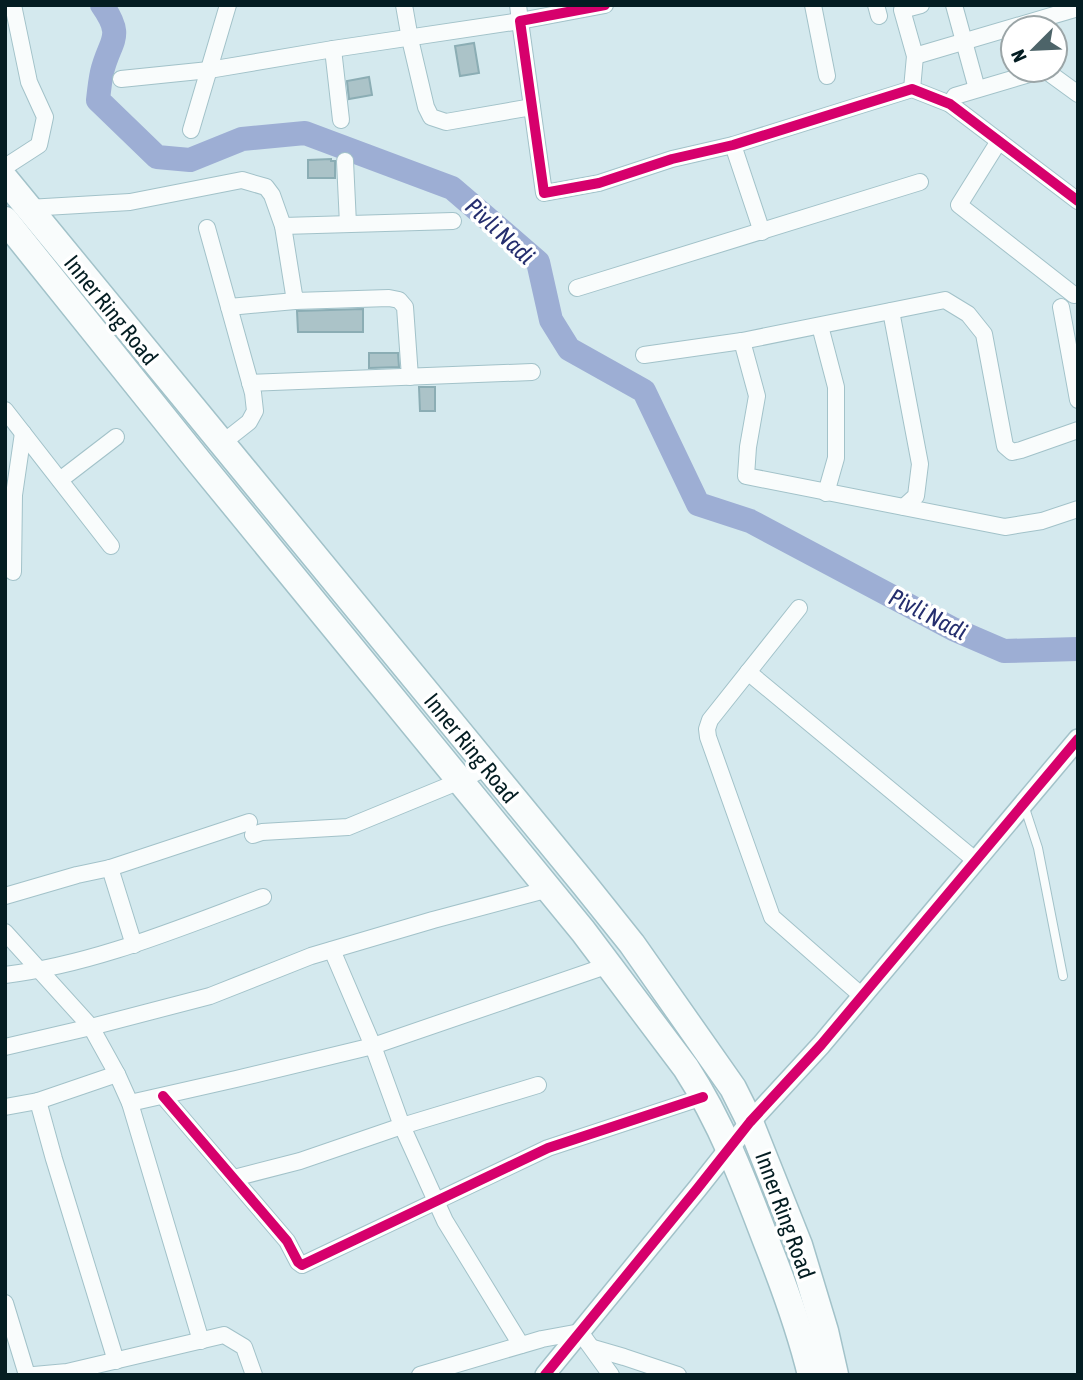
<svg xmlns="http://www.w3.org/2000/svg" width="1083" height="1380" viewBox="0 0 1083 1380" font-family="'Asap Condensed',sans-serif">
<rect width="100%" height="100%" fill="#d4e9ee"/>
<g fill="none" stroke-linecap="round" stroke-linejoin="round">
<path stroke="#9daed4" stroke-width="24" d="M102,5C125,38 110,39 102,72C100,81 99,91 98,100L157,157L190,160L242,139L305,133L452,188L538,262L551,320L569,349L644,391L698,504L750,521L953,629L1004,651L1078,649"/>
</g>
<g fill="#abc3c8" stroke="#8badb4" stroke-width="2">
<polygon points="474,43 479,73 460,76 455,46"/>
<polygon points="369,77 372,95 349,99 347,81"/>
<polygon points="331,159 331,161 335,161 335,178 308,178 308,160"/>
<polygon points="363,309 363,332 298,332 297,311"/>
<polygon points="369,353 398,353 399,367 369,368"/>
<polygon points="419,387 435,387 435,411 420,411"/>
</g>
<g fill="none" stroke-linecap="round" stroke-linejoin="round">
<g stroke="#a2c2c9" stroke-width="10">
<polyline id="service" points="1024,805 1038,848 1063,976"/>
</g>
<g stroke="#a2c2c9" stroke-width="18">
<g id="minor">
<polyline points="404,5 410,39 426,107 431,117 446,122 532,107"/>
<polyline points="605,5 520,21 544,193 599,183 672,159 733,145 912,89 950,104 1078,201"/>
<polyline points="813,5 827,76"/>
<polyline points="876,5 879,16"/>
<polyline points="954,5 977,89"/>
<polyline points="333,49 341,120"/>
<polyline points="915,56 1078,8"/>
<polyline points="1045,70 1078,94"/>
<polyline points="121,79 209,70 333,49 520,21 518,5"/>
<polyline points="912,89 915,56 902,10 921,5"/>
<polyline points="950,104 955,96 1043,70"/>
<polyline points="191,130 228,5"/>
<polyline points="999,141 959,205 1074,295"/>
<polyline points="733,145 762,232"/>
<polyline points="345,161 348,224"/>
<polyline points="5,167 39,145 45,117 29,82 13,5"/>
<polyline points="26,210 28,208 130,202 242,180 266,187 272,195 283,226 295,301 389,298 399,300 405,307 410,377"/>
<polyline points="283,226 453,221"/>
<polyline points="207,228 253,393 255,411 249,422 221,444"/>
<polyline points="577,288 920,182"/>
<polyline points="229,307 295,301"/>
<polyline points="1061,307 1078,400"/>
<polyline points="891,311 920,464 916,496 904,507"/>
<polyline points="820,326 836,387 836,458 826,493"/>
<polyline points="742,341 757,396 748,447 746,476 1005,527 1042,521 1078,509"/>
<polyline points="644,355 742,341 945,300 968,314 984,334 1005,446 1012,452 1021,450 1078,430"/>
<polyline points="250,383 532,372"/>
<polyline points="5,410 111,546"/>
<polyline points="60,480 116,437"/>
<polyline points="13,572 14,495 23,433"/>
<polyline points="799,608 710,720 707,729 708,737 772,917 862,996"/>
<polyline points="748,672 975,860"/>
<polyline points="253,835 262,832 348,827 460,781 487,767"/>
<polyline points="110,868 134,945"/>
<polyline points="5,896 77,875 110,868 249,822"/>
<polyline points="5,932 91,1027 117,1074 130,1103 201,1341"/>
<polyline points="332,950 373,1046 402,1126 445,1221 521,1345"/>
<path d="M5,975C95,964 179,928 263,897"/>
<polyline points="5,1047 91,1027 210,996 311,956 433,920 549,889"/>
<polyline points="163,1096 287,1241 298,1262 302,1265 548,1148 703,1097"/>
<polyline points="38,1101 54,1159 116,1361"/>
<polyline points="130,1103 236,1079 373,1046 609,965"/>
<polyline points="5,1107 38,1101 117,1074"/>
<polyline points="234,1178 300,1161 402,1126 538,1085"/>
<polyline points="5,1303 27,1375"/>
<polyline points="593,1348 624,1357 678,1375"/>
<polyline points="34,1375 67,1372 224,1335 244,1347 254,1375"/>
<polyline points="420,1375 542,1339 580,1332 611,1375"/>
</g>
</g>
<g stroke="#a2c2c9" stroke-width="22">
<polyline id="tertiary" points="545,1375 697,1189 750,1122 821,1045 1078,739"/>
</g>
<g stroke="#a2c2c9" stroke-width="29">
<g id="trunk">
<polyline points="5,179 584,884 632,944 733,1088 750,1122 799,1245 825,1331 835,1375"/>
<path d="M5,220L200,463L583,931L686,1068C721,1122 744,1182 767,1243C784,1286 800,1329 811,1375"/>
</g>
</g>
<use href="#service" stroke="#f9fcfc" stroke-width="8"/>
<use href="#minor" stroke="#f9fcfc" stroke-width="16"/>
<use href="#tertiary" stroke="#f9fcfc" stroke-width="19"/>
<use href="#trunk" stroke="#f9fcfc" stroke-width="26"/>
<g stroke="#fff" stroke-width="15">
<g id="cycleway">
<polyline points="605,5 520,21 544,193 599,183 672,159 733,145 912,89 950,104 1078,201"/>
<polyline points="163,1096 287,1241 298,1262 302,1265 548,1148 703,1097"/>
<polyline points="545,1375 697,1189 750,1122 821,1045 1078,739"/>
</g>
</g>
<use href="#cycleway" stroke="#d6006c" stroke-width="10"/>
</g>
<g text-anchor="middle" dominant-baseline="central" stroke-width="7" stroke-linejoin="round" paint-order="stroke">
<g font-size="23" fill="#041d22" stroke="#fff">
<text transform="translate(111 310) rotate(51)">Inner Ring Road</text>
<text transform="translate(471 748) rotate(51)">Inner Ring Road</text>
<text transform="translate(785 1215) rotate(70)">Inner Ring Road</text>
</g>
<g font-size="24" font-style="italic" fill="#252e6e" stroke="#fff">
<text transform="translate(500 231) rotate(43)">Pivli Nadi</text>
<text transform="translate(928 614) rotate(27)">Pivli Nadi</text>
</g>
</g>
<rect width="1083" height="1380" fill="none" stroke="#041d22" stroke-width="14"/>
<g transform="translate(1034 49) rotate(246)"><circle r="33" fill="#ffffff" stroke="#9ba5a7" stroke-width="2"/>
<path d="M0-5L12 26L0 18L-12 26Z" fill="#4d6469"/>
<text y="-10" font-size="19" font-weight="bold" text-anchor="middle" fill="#041d22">N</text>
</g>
</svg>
